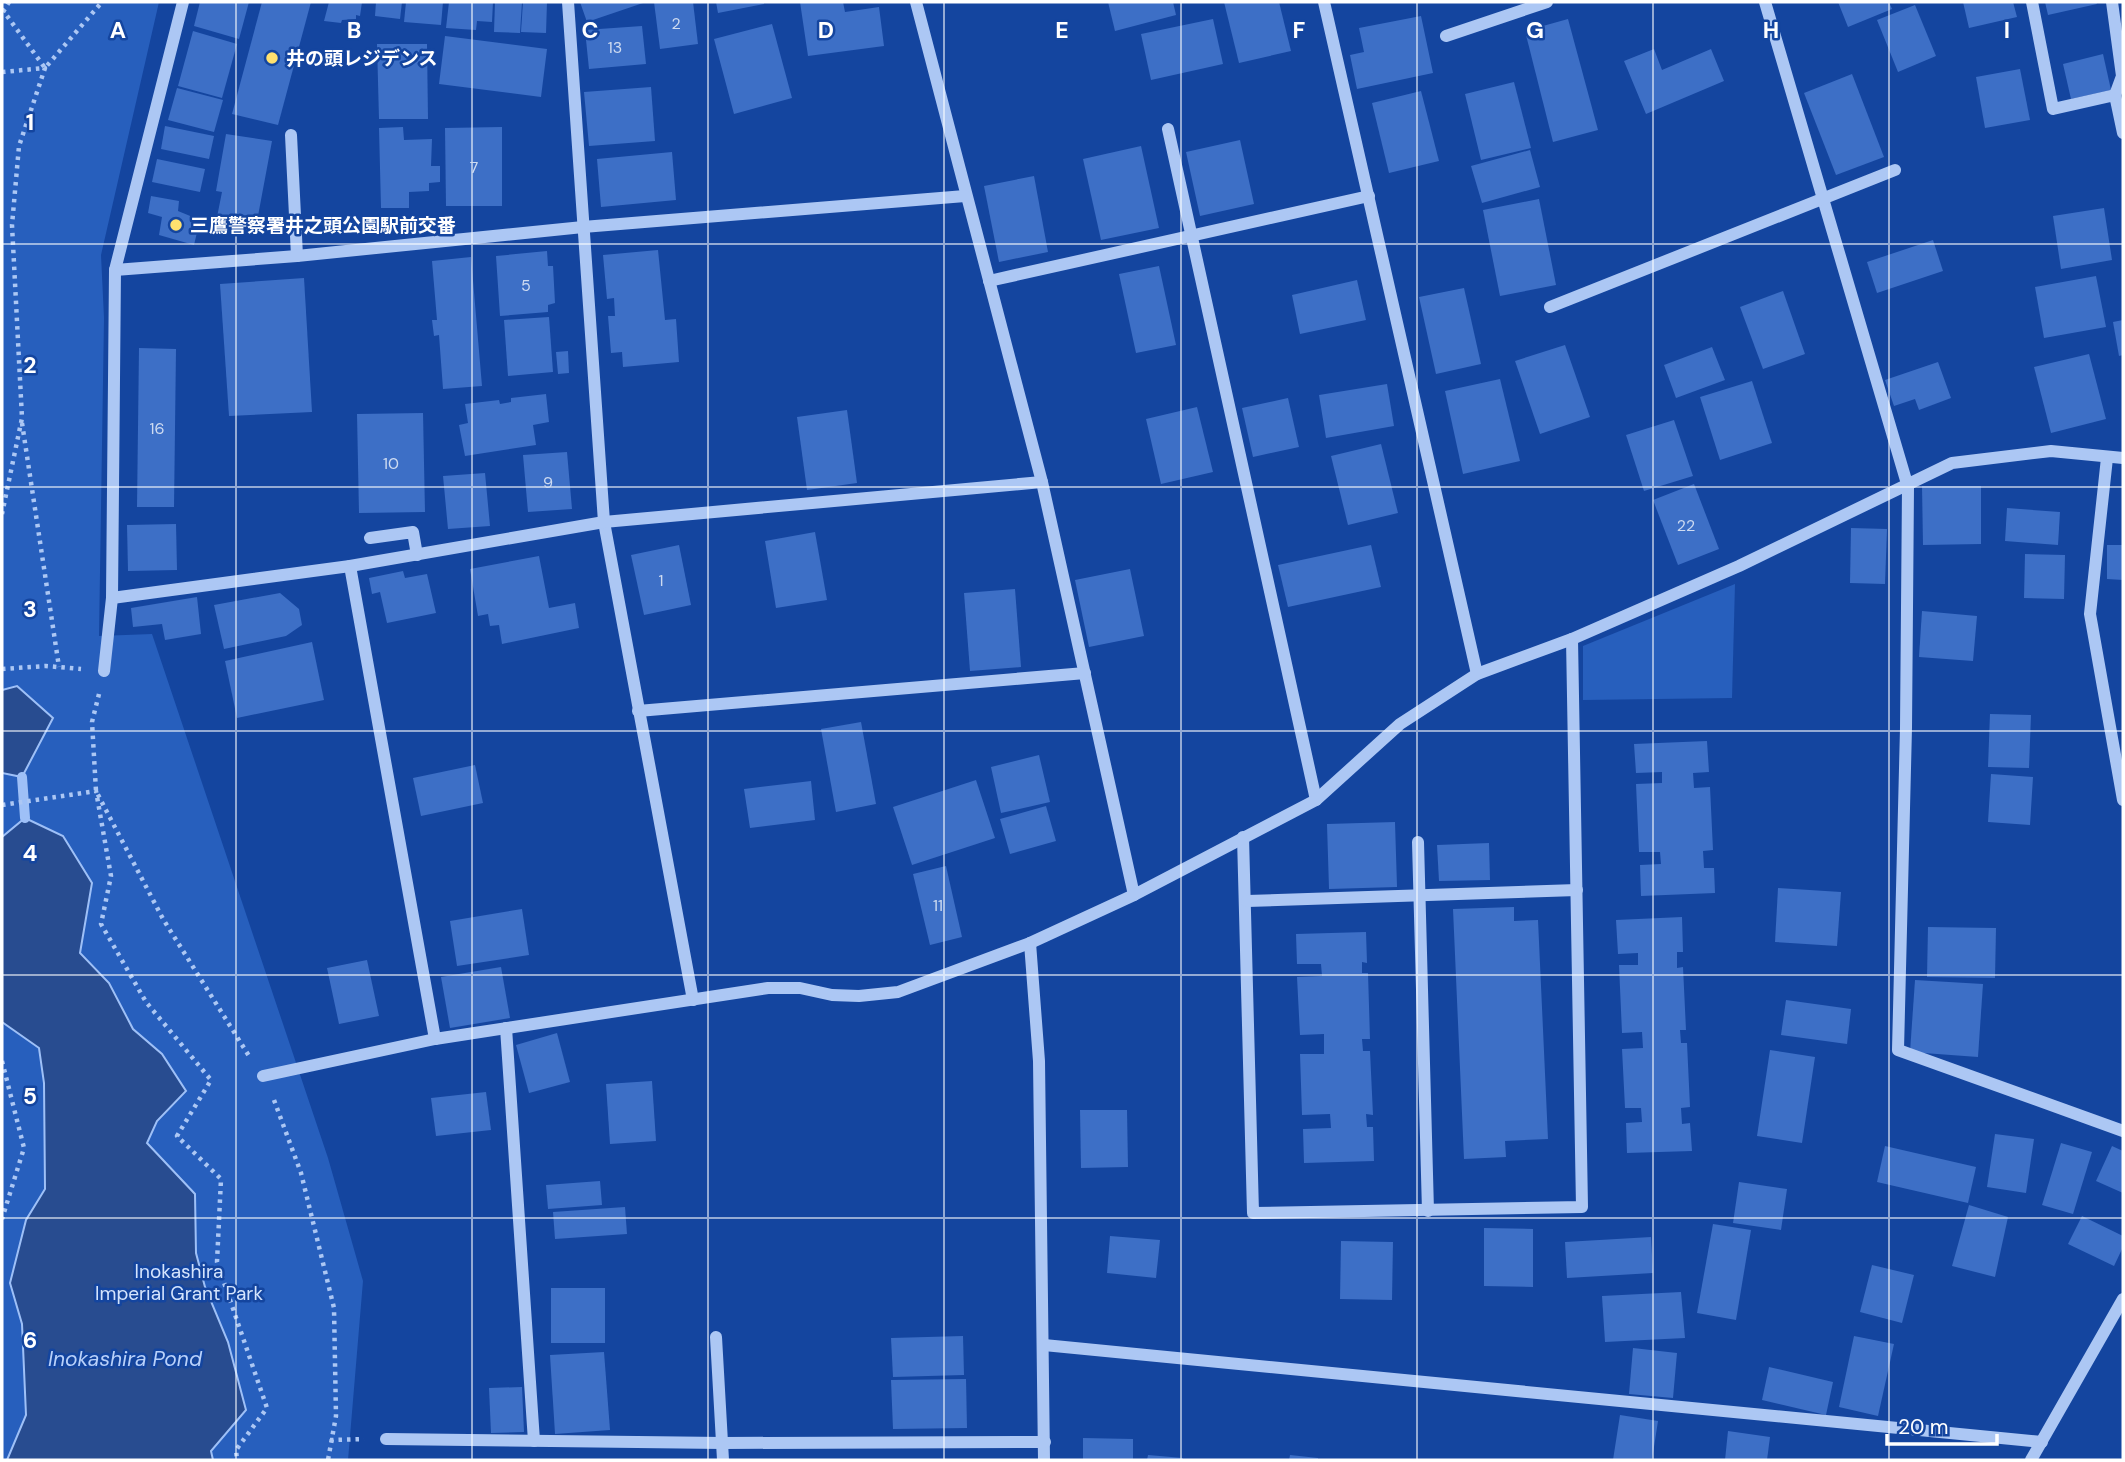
<svg xmlns="http://www.w3.org/2000/svg" width="2125" height="1462" viewBox="0 0 2125 1462" font-family="'DM Sans','Noto Sans JP',sans-serif">
<rect width="100%" height="100%" fill="#14459f"/>
<g fill="#275fbd">
<polygon points="2,2 159,2 101,255 104,318 99,636 152,634 328,1158 363,1281 348,1460 2,1460"/>
<polygon points="1735,584 1732,698 1583,700 1583,646"/>
</g>
<g fill="#284c90" stroke="#9ec0f7" stroke-width="2">
<polygon points="17,686 53,718 22,777 2,773 2,690"/>
<polygon points="25,818 63,836 92,883 80,953 109,983 133,1029 162,1054 186,1091 157,1121 147,1143 195,1194 196,1253 205,1287 228,1342 246,1410 211,1451 213,1460 7,1460 26,1415 22,1324 10,1283 26,1220 45,1189 44,1083 39,1048 2,1022 2,837"/>
</g>
<g fill="none" stroke-linecap="round" stroke-linejoin="round">
<polyline stroke="#9ec0f7" stroke-width="10" points="22,777 25,818"/>
</g>
<g fill="#3d6fc6">
<polygon points="200,2 249,2 239,39 194,26"/>
<polygon points="262,2 311,2 278,125 232,114"/>
<polygon points="329,2 362,2 360,16 356,15 356,19 342,20 341,23 324,21"/>
<polygon points="376,2 402,2 400,19 375,16"/>
<polygon points="406,2 443,2 441,25 404,22"/>
<polygon points="449,2 493,2 492,22 477,21 476,30 446,28"/>
<polygon points="495,2 522,2 520,33 494,32"/>
<polygon points="523,2 547,2 546,33 521,32"/>
<polygon points="580,2 646,2 587,22"/>
<polygon points="654,2 693,2 698,44 660,49"/>
<polygon points="716,2 764,2 764,4 718,13"/>
<polygon points="800,2 843,2 845,12 879,7 884,46 808,56"/>
<polygon points="1108,2 1173,2 1176,15 1115,31"/>
<polygon points="1224,2 1279,2 1291,51 1239,63"/>
<polygon points="1838,2 1889,2 1892,9 1848,27"/>
<polygon points="1963,2 2013,2 2017,17 1969,28"/>
<polygon points="2045,2 2096,2 2097,4 2048,15"/>
<polygon points="1915,5 1936,56 1898,72 1877,20"/>
<polygon points="1421,16 1433,73 1357,89 1350,55 1364,52 1359,28"/>
<polygon points="1213,19 1223,64 1151,80 1141,34"/>
<polygon points="1568,19 1598,130 1553,142 1525,31"/>
<polygon points="772,24 792,98 734,114 714,39"/>
<polygon points="642,26 646,64 589,69 585,30"/>
<polygon points="193,31 237,44 222,98 178,86"/>
<polygon points="445,36 547,49 541,97 439,84"/>
<polygon points="377,44 427,44 428,119 379,119"/>
<polygon points="1654,49 1662,70 1711,49 1724,81 1646,114 1624,61"/>
<polygon points="2103,54 2111,90 2071,99 2063,64"/>
<polygon points="2020,69 2030,120 1985,128 1976,77"/>
<polygon points="1852,74 1884,157 1836,175 1804,93"/>
<polygon points="1514,82 1531,148 1481,160 1465,94"/>
<polygon points="651,87 655,141 589,146 584,92"/>
<polygon points="177,88 223,100 214,132 168,120"/>
<polygon points="1421,91 1439,161 1389,173 1372,103"/>
<polygon points="165,126 214,136 209,159 161,149"/>
<polygon points="403,127 404,140 432,139 431,166 440,166 440,182 429,183 429,191 409,192 409,208 381,208 379,128"/>
<polygon points="502,127 502,206 446,206 445,128"/>
<polygon points="226,134 272,141 255,232 216,222 222,192 216,191"/>
<polygon points="1240,140 1254,204 1200,216 1186,152"/>
<polygon points="1141,146 1159,228 1101,240 1083,159"/>
<polygon points="1530,150 1540,187 1482,203 1471,166"/>
<polygon points="672,152 676,200 601,207 597,159"/>
<polygon points="157,159 205,169 200,192 152,182"/>
<polygon points="1034,176 1048,252 999,262 984,186"/>
<polygon points="151,196 179,201 178,211 200,220 194,245 159,235 162,217 148,213"/>
<polygon points="1539,199 1556,285 1500,296 1483,210"/>
<polygon points="2104,208 2112,260 2061,269 2053,216"/>
<polygon points="1933,240 1943,271 1877,293 1867,262"/>
<polygon points="658,250 665,320 676,319 679,362 623,367 622,352 611,353 608,316 615,316 614,298 607,299 603,255"/>
<polygon points="547,251 548,266 553,266 555,303 548,305 548,312 500,316 496,256"/>
<polygon points="471,257 482,386 443,389 439,335 434,336 432,320 437,320 432,261"/>
<polygon points="1159,266 1176,345 1136,353 1119,274"/>
<polygon points="2096,276 2106,327 2044,338 2035,287"/>
<polygon points="304,278 312,412 229,416 220,284"/>
<polygon points="1357,280 1366,320 1300,334 1292,295"/>
<polygon points="1464,288 1481,364 1436,374 1419,297"/>
<polygon points="1783,291 1805,354 1763,369 1740,307"/>
<polygon points="549,317 553,372 508,376 504,320"/>
<polygon points="2123,320 2123,355 2119,356 2113,322"/>
<polygon points="1565,345 1590,417 1540,434 1515,361"/>
<polygon points="1712,347 1725,380 1676,398 1664,365"/>
<polygon points="139,348 176,349 174,507 137,507"/>
<polygon points="568,351 569,373 558,374 556,352"/>
<polygon points="2089,354 2106,419 2051,433 2034,367"/>
<polygon points="1938,362 1951,398 1919,410 1915,399 1894,406 1885,380"/>
<polygon points="1500,379 1520,461 1463,474 1445,391"/>
<polygon points="1752,381 1772,443 1720,460 1700,397"/>
<polygon points="1387,384 1394,426 1326,438 1319,395"/>
<polygon points="546,394 549,422 533,425 536,445 465,456 459,425 468,423 465,404 499,400 500,404 511,402 511,398"/>
<polygon points="1288,398 1299,447 1253,457 1242,408"/>
<polygon points="1197,407 1213,472 1161,484 1146,419"/>
<polygon points="847,410 857,483 807,490 797,417"/>
<polygon points="423,413 425,512 359,513 357,414"/>
<polygon points="1674,420 1693,476 1644,491 1626,435"/>
<polygon points="1381,444 1398,513 1348,525 1331,456"/>
<polygon points="567,452 572,509 528,512 523,455"/>
<polygon points="485,473 490,526 448,529 443,476"/>
<polygon points="1694,484 1719,549 1678,565 1653,500"/>
<polygon points="1922,486 1981,486 1981,544 1923,545"/>
<polygon points="2007,508 2060,512 2058,545 2005,541"/>
<polygon points="176,524 177,570 128,571 127,525"/>
<polygon points="1851,528 1887,529 1885,584 1850,583"/>
<polygon points="815,532 827,600 776,608 765,541"/>
<polygon points="679,545 691,605 644,615 631,555"/>
<polygon points="1371,545 1381,587 1288,607 1278,565"/>
<polygon points="2107,545 2123,545 2123,580 2107,579"/>
<polygon points="2025,554 2065,555 2064,599 2024,598"/>
<polygon points="539,556 549,608 575,603 579,628 502,644 499,625 490,626 488,614 478,616 470,569"/>
<polygon points="1130,569 1144,636 1089,647 1075,580"/>
<polygon points="403,571 405,578 427,574 436,613 387,623 380,592 372,594 369,578"/>
<polygon points="1015,589 1021,667 970,671 964,593"/>
<polygon points="280,593 299,609 302,625 286,636 224,649 214,605"/>
<polygon points="197,597 201,634 165,640 162,624 133,627 131,608"/>
<polygon points="1922,611 1977,616 1973,661 1919,657"/>
<polygon points="312,642 324,700 237,718 225,661"/>
<polygon points="1990,714 2031,715 2029,768 1988,767"/>
<polygon points="861,722 876,804 836,812 821,729"/>
<polygon points="1707,741 1709,772 1693,773 1694,788 1710,787 1713,850 1703,851 1704,868 1714,868 1715,893 1641,896 1640,865 1661,864 1660,852 1639,852 1636,784 1662,783 1662,772 1636,773 1634,744"/>
<polygon points="1039,755 1050,802 1001,813 991,767"/>
<polygon points="475,765 483,803 421,816 413,778"/>
<polygon points="1991,774 2033,777 2030,825 1988,822"/>
<polygon points="976,780 995,838 912,865 893,807"/>
<polygon points="811,781 815,820 750,828 744,789"/>
<polygon points="1046,806 1056,841 1010,854 1000,819"/>
<polygon points="1395,822 1397,887 1329,889 1327,824"/>
<polygon points="1489,843 1490,880 1439,881 1437,845"/>
<polygon points="946,866 962,937 930,945 913,874"/>
<polygon points="1778,888 1841,892 1837,946 1775,942"/>
<polygon points="1514,907 1514,921 1538,920 1548,1139 1505,1141 1506,1157 1464,1159 1453,909"/>
<polygon points="522,909 529,955 457,966 450,921"/>
<polygon points="1682,917 1683,952 1677,952 1677,968 1683,967 1686,1030 1680,1030 1681,1043 1687,1043 1690,1107 1681,1108 1682,1124 1690,1123 1692,1151 1627,1153 1626,1123 1642,1122 1641,1108 1625,1108 1622,1049 1643,1048 1642,1032 1622,1033 1619,965 1638,965 1638,953 1618,954 1616,920"/>
<polygon points="1928,927 1996,928 1995,978 1927,977"/>
<polygon points="1366,932 1367,963 1362,962 1362,973 1368,973 1370,1039 1362,1039 1363,1051 1370,1051 1373,1115 1366,1114 1367,1127 1373,1127 1374,1161 1304,1163 1303,1129 1331,1128 1330,1114 1302,1115 1300,1054 1324,1054 1324,1034 1300,1035 1297,977 1322,976 1321,964 1297,964 1296,934"/>
<polygon points="367,960 379,1016 339,1024 327,968"/>
<polygon points="501,967 510,1018 450,1028 441,977"/>
<polygon points="1915,980 1983,984 1978,1057 1910,1052"/>
<polygon points="1786,1000 1851,1009 1847,1044 1781,1035"/>
<polygon points="557,1033 570,1082 529,1093 516,1045"/>
<polygon points="1770,1050 1815,1057 1802,1143 1757,1136"/>
<polygon points="652,1081 656,1141 610,1144 606,1084"/>
<polygon points="486,1092 491,1130 436,1136 431,1098"/>
<polygon points="1080,1110 1127,1110 1128,1167 1081,1168"/>
<polygon points="1995,1134 2034,1139 2026,1193 1987,1187"/>
<polygon points="2061,1143 2092,1152 2073,1214 2042,1205"/>
<polygon points="1885,1146 1976,1167 1968,1203 1877,1182"/>
<polygon points="2112,1146 2123,1151 2123,1193 2096,1181"/>
<polygon points="600,1181 602,1205 548,1209 546,1185"/>
<polygon points="1739,1182 1787,1189 1781,1230 1733,1223"/>
<polygon points="1969,1205 2008,1217 1995,1277 1952,1266"/>
<polygon points="625,1207 627,1234 555,1239 553,1212"/>
<polygon points="2082,1216 2123,1236 2123,1247 2114,1266 2068,1244"/>
<polygon points="1713,1224 1751,1230 1736,1320 1697,1313"/>
<polygon points="1484,1228 1533,1229 1533,1287 1484,1286"/>
<polygon points="1110,1236 1160,1240 1156,1278 1107,1273"/>
<polygon points="1651,1237 1653,1273 1567,1278 1565,1242"/>
<polygon points="1341,1241 1393,1242 1392,1300 1340,1299"/>
<polygon points="1872,1265 1914,1275 1902,1323 1860,1312"/>
<rect x="551" y="1288" width="54" height="55"/>
<polygon points="1681,1292 1685,1338 1605,1342 1602,1296"/>
<polygon points="963,1336 964,1375 893,1377 891,1338"/>
<polygon points="1854,1336 1894,1344 1878,1416 1839,1407"/>
<polygon points="1633,1348 1677,1353 1673,1398 1629,1394"/>
<polygon points="604,1352 610,1430 555,1434 550,1355"/>
<polygon points="1769,1367 1833,1382 1826,1415 1762,1400"/>
<polygon points="966,1379 967,1428 893,1429 891,1380"/>
<polygon points="522,1387 524,1432 491,1433 489,1388"/>
<polygon points="1620,1415 1658,1421 1652,1460 1613,1460"/>
<polygon points="1728,1431 1770,1437 1767,1460 1725,1460"/>
<polygon points="1083,1438 1133,1439 1133,1460 1083,1460"/>
<polygon points="1148,1455 1183,1458 1183,1460 1147,1460"/>
<polygon points="1290,1455 1318,1458 1318,1460 1289,1460"/>
</g>
<g fill="none" stroke-linecap="round" stroke-linejoin="round">
<g stroke="#acc7f4" stroke-width="4.5" stroke-dasharray="3.5 5" stroke-linecap="butt">
<polyline points="2,9 45,68 102,2"/>
<polyline points="3,12 9,2"/>
<polyline points="2,72 45,68 19,146 12,225 22,418 2,514"/>
<polyline points="22,423 59,667"/>
<polyline points="2,669 46,666 81,669"/>
<polyline points="99,694 92,722 96,791 163,919 249,1056"/>
<polyline points="2,805 96,791 111,876 101,924 146,1002 211,1080 177,1136 221,1179 217,1262 267,1408 236,1450 237,1460"/>
<polyline points="2,1061 24,1148 2,1219"/>
<polyline points="274,1100 301,1173 334,1308 336,1416 328,1460"/>
<polyline points="330,1440 364,1439"/>
</g>
<g stroke="#acc7f4" stroke-width="12">
<polyline points="568,2 604,522 693,1000"/>
<polyline points="916,2 1042,482 1134,895"/>
<polyline points="1324,2 1477,674"/>
<polyline points="1765,2 1908,487 1906,728 1898,1050 2123,1131"/>
<polyline points="2032,2 2053,109 2115,95 2123,133"/>
<polyline points="2112,2 2122,76 2115,95"/>
<polyline points="1446,36 1547,2"/>
<polyline points="1168,129 1316,800"/>
<polyline points="291,135 297,256"/>
<polyline points="115,270 297,256 583,227 965,196"/>
<polyline points="989,281 1369,196"/>
<polyline points="1550,307 1895,170"/>
<polyline points="2107,458 2090,614 2123,800"/>
<polyline points="370,538 413,532 417,555"/>
<polyline points="350,566 435,1039"/>
<polyline points="112,598 350,566 604,522 1042,482"/>
<polyline points="104,671 112,598 115,270 183,2"/>
<polyline points="638,711 1085,673"/>
<polyline points="1243,837 1253,1213 1582,1207 1572,639"/>
<polyline points="1418,842 1428,1211"/>
<polyline points="1247,901 1577,890"/>
<polyline points="1030,943 1039,1061 1044,1460"/>
<polyline points="506,1028 534,1441"/>
<polyline points="263,1076 435,1039 768,988 800,988 832,995 859,996 898,992 1030,943 1134,895 1316,800 1400,724 1477,674 1572,639 1739,566 1952,463 2051,451 2123,458"/>
<polyline points="716,1337 723,1460"/>
<polyline points="1044,1345 2042,1442"/>
<polyline points="386,1439 723,1443 1045,1442"/>
<polyline points="2031,1460 2123,1299"/>
</g>
</g>
<path fill="none" stroke="#fff" stroke-width="2" stroke-opacity="0.55" d="M236,2V1460M472,2V1460M708,2V1460M944,2V1460M1181,2V1460M1417,2V1460M1653,2V1460M1889,2V1460M2,244H2123M2,487H2123M2,731H2123M2,975H2123M2,1218H2123"/>
<g fill="#ffe16f" stroke="#14459f" stroke-width="2.5">
<circle cx="272" cy="58" r="7"/>
<circle cx="176" cy="225" r="7"/>
</g>
<g text-anchor="middle" dominant-baseline="central" stroke-width="5" stroke-linejoin="round" paint-order="stroke">
<g font-size="16" fill="#cedbf1">
<text x="676" y="23">2</text>
<text x="615" y="47">13</text>
<text x="474" y="167">7</text>
<text x="526" y="285">5</text>
<text x="157" y="428">16</text>
<text x="391" y="463">10</text>
<text x="548" y="482">9</text>
<text x="1686" y="525">22</text>
<text x="661" y="580">1</text>
<text x="938" y="905">11</text>
</g>
<g font-size="19" font-weight="bold" fill="#fff" stroke="#14459f" text-anchor="start">
<text x="286" y="58">井の頭レジデンス</text>
<text x="190" y="225">三鷹警察署井之頭公園駅前交番</text>
</g>
<g font-size="19" fill="#d4e4fd" stroke="#14459f">
<text x="179" y="1271">Inokashira<tspan x="179" dy="22">Imperial Grant Park</tspan></text>
</g>
<g font-size="21" font-style="italic" fill="#b9d1fa" stroke="#14459f">
<text x="125" y="1359">Inokashira Pond</text>
</g>
</g>
<g font-size="23" text-anchor="middle" font-weight="bold" fill="#fff" stroke="#14459f" stroke-width="5" stroke-linejoin="round" paint-order="stroke">
<text x="118" y="38">A</text>
<text x="354" y="38">B</text>
<text x="590" y="38">C</text>
<text x="826" y="38">D</text>
<text x="1062" y="38">E</text>
<text x="1299" y="38">F</text>
<text x="1535" y="38">G</text>
<text x="1771" y="38">H</text>
<text x="2007" y="38">I</text>
<text x="30" y="130">1</text>
<text x="30" y="373">2</text>
<text x="30" y="617">3</text>
<text x="30" y="861">4</text>
<text x="30" y="1104">5</text>
<text x="30" y="1348">6</text>
</g>
<rect width="2125" height="1462" fill="none" stroke="#ffffff" stroke-width="7"/>
<path d="M1887 1434v10h110v-10" fill="none" stroke="#ffffff" stroke-width="3.5"/>
<text x="1898" y="1434" font-size="21" fill="#ffffff" stroke="#14459f" stroke-width="5" paint-order="stroke">20 m</text>
</svg>
